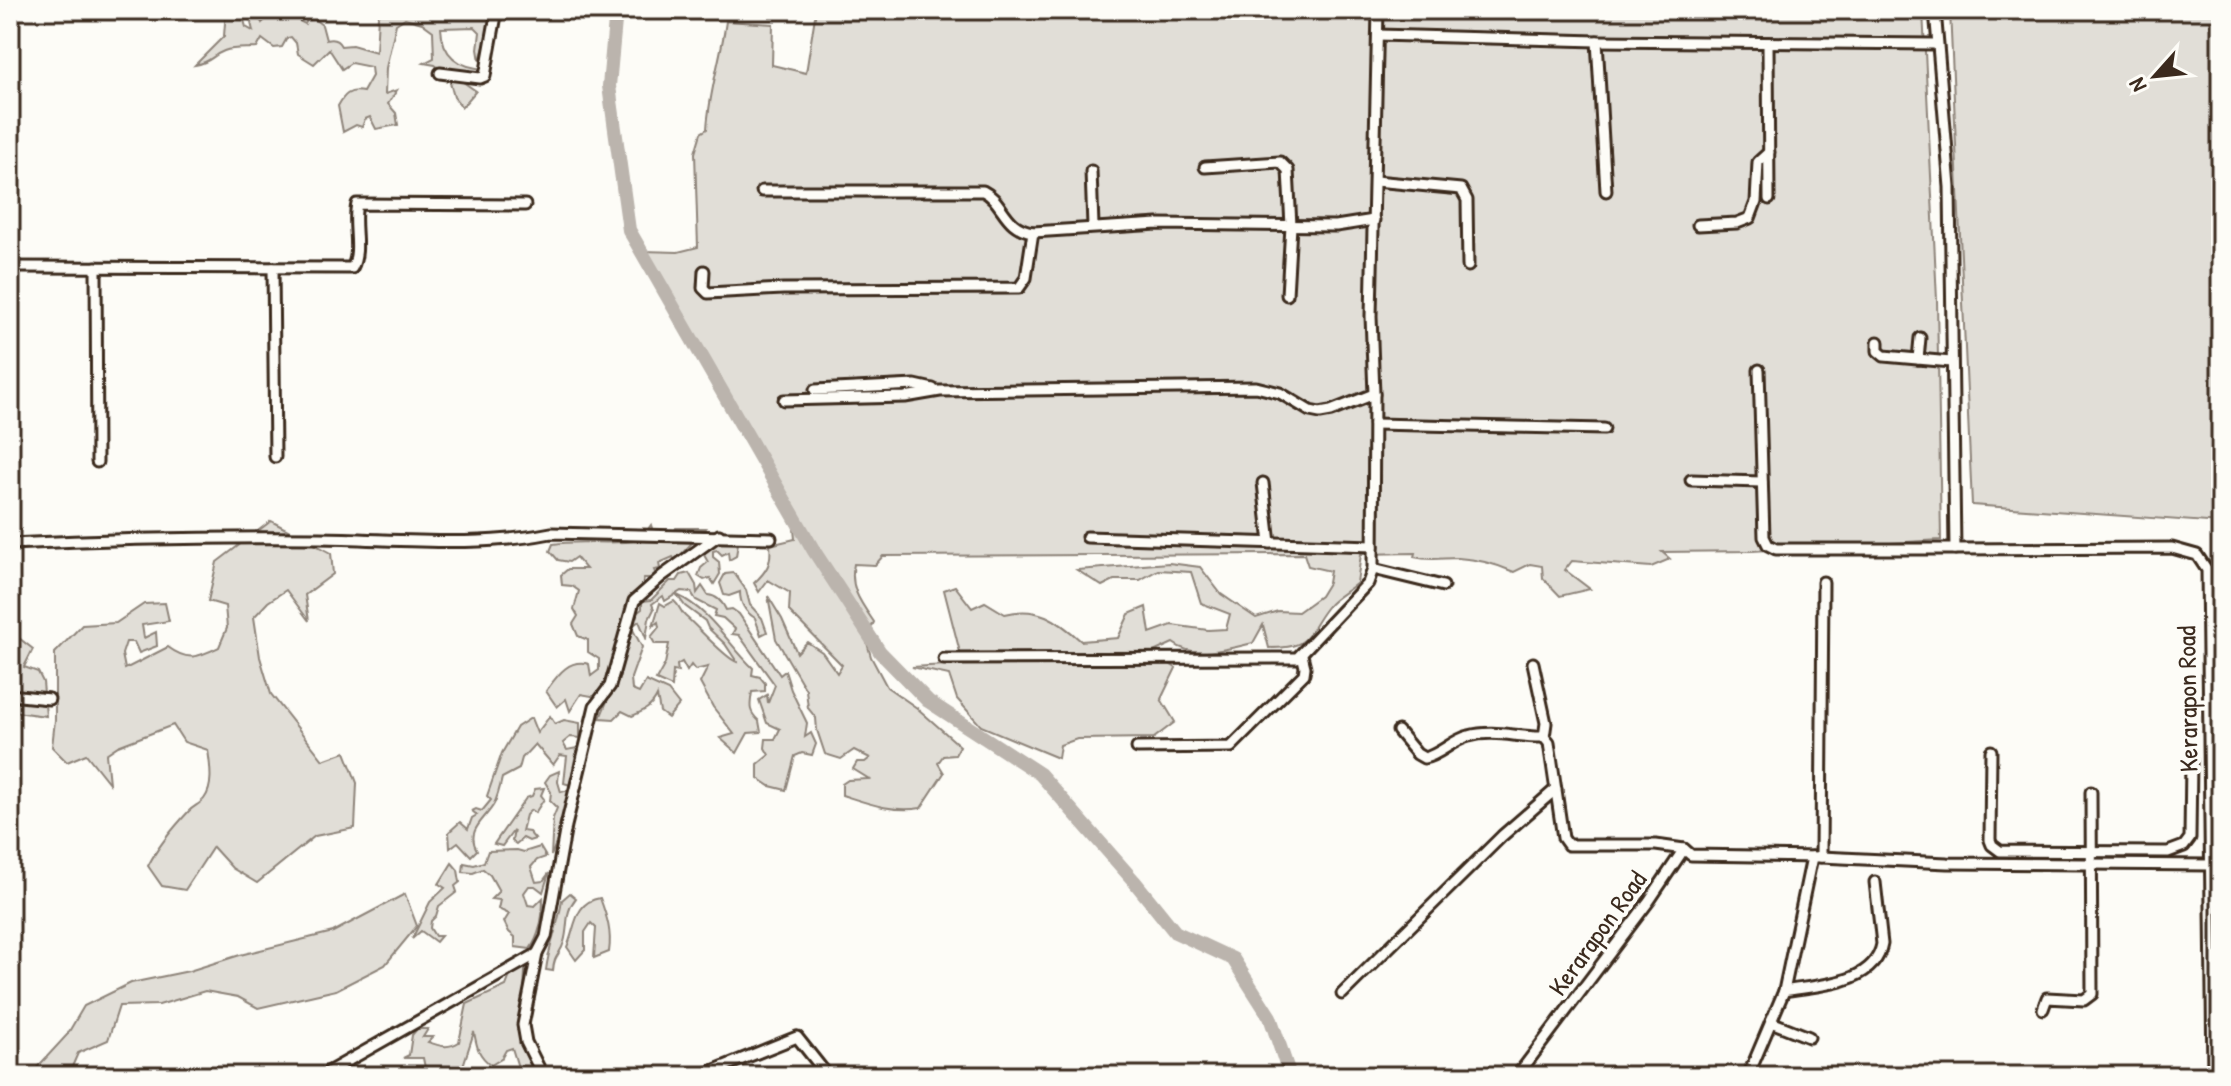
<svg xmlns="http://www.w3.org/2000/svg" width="2231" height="1086" viewBox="0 0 2231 1086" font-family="'Patrick Hand',sans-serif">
<rect width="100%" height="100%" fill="#fdfcf7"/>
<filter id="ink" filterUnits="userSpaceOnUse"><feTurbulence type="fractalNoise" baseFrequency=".0125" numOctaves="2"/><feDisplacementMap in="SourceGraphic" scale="16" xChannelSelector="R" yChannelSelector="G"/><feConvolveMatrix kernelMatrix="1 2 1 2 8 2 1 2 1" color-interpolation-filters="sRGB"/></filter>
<g filter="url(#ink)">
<g fill="#e1ded7" stroke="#8e847a" stroke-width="2">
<path d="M226,10H241L246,27L253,31L248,10H256L262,23L275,10H301L299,21L305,24L307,20L314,19L322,25L326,40C333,38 338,40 341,46L352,45L376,52L378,16L380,10H494C492,27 484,44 480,61L478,49L480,32L475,27L441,28C442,56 460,68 487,69L476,78L453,75L476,91L462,107L454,97L448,75L435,65L424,63L434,58L433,31L422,23L405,18L396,24L386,68L385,94L397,90L388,104L396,113L398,125L376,129L370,117L365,119L362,127L356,125L343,132L338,106C344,95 349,89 363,92L372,76L371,67L351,63L342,69L329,49L314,64L298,54L296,43L291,37L287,38L282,47L274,48L262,39L257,48C246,49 234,47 224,51C211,56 212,62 195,65L224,36Z"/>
<path d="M816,10H1923L1937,300L1941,540L1752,551L1662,552L1670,559L1651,567L1572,561L1565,570L1590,589L1560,596L1543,578L1542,566L1530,564L1514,572C1496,564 1478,559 1458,558C1442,558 1430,561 1414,557L1415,553L1361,554L1357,583C1348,591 1334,598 1327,607C1304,636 1313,648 1269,648L1263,625L1253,643C1229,649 1193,659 1173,643L1151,653L1176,668L1161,699L1175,722L1154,738L1077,739L1060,745L1058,758L981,726L957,699L949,675L912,667L963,664L944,590L955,586L972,608L985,602L1005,614C1037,605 1058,620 1081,641L1118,638L1129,614L1146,607L1150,633L1172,625L1208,630L1226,629L1230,614L1201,603L1191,572L1158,570L1140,580H1114L1102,586L1077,570L1169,563L1200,567L1221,594L1256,618L1278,611L1298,612L1320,596L1328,583L1330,571L1308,566L1304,554L883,556L875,565L854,564C849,588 861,603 874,622L866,639L871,657L887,687L917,708L960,746L955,755L943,756L938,763L944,773L921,808C893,813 867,803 842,795V784L848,780L869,779L853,769L857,762H865L870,758L854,750L841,759L825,754L817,730L816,718L808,708L806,690L776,639L768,596L782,619L797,653L807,642L822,652L837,673L842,665L789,611L790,593L768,580L759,592L754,583C767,571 772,563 770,545L795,539L794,529L806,532L644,251L678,252L698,247L695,153L701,133L707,129C709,92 721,58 726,21L773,24L772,65L806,73Z"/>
<polygon points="1950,10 2221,10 2221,523 1972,505"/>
<path d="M271,521L331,553L333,574L305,595L309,621L286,590L268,602L254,617L260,657L271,694L323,760L345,752L357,783L355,828L315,836L257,883L232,868L213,847L185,890L162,886L148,866C158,846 174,827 189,811C194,806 200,804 204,799C214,786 210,765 208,750L184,742L173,725L118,746L106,754L109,783L86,754L67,762L52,747L55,720V653L82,625L116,623L144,604L165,603L169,621L142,625L144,638L156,632L157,646L139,653L134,642H126L122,654L125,669L168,647C188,662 198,657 219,647L227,628L225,606L208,601L217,562Z"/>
<path d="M651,525L656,541L668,542L676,528H706L675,561L673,557L659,563L660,569L654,570L656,575L647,583L648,578H644L635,614L642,609V601L651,600L670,581H677L681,575L689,573L696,585L697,593L702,586L708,595C717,596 722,601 726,610L732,609L739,614L780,675L785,671L791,690L807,723L805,737L811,733L816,744L812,755L802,753L795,756L786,790L770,786L758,778V764L769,755L765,748L766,739H775L780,729L767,723L759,700L767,695L768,703L775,685L739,635L732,634L735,629L723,618L714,616L716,610L696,600L691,592L681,591L665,601L663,596L652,604L654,609L649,619L646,638L639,621L634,625V618L632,628L642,647L631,678L632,690L639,693L646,681L668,691L679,705L668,718L660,712L657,696C652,707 644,711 632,716L622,711L614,719L600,718L608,699L581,694L570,711L566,699L557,707L546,691C557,676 568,658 589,664L591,676L599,670V659L588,652V640L578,636L573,624L578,616L574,609L579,591L572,586L562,585L561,575L568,569H586L576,557L569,562L558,560L550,551L553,544C582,539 612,546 640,540Z"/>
<polygon points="721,541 738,543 736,556 729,560 728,552 722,555 717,550 713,551 713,557 719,562 720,574 714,584 710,578 704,580 698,576 701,568 708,562 704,555 708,547"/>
<path d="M734,573L746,590L750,605L762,618L767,632L761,635L755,618C745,612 740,603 740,592L729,596L724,595L720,583L725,574Z"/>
<path d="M677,595C710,610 728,644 753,668L752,675L760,677L765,683V691L752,692C750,706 748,711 759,721L761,732L748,733L737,753L720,738L734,734L713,707L700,683L708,667L695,670L691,665L687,671L682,662L677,665L678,672L673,671L672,687L656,680L665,664L669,644H655L651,637L659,627L658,622L653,626L660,603L665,606L674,601C680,606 680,611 685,616C697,626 726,659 737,662L725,644L708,628L705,621L685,606Z"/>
<polygon points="10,635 20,639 33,649 24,667 38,672 43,682 46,716 16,712 10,706 10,675 17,672 10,666 10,659 15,659 17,646 10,647"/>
<path d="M550,716L555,724L564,720L580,723V738L570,737L563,743L567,750L577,748L570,785L564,783L567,756L560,755L553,765L535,744L522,758L519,769L502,778C500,787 498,796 494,804C486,819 465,830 477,850L471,856L458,842L450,848L449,832L460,822L468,829L472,818L477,815L472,811L476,809L482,811L491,800L487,796L502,753L517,727L531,718L537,733Z"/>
<polygon points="559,771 558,782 561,792 569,790 558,838 551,856 553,818 557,808 550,801 551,792 545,782 550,775"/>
<polygon points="544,788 541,795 544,799 535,813 531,810 526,815 522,831 529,832 535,839 529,841 523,838 516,844 512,841 514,830 502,846 494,844 526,798 532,796 535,789"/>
<path d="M540,847L546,857L537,860L531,867L536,882L543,881L549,873L543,892L535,886H529L524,893L528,905L535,906L543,898C543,916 541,934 530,949L515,947V937L509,932L504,922L509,914L498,909L500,900L491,899L499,891L490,875L483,869L473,873L463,872L464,863L474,865L484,862L488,851L517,850L524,852Z"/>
<polygon points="452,863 458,870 460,882 455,886 457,892 439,906 436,916 431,921 430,928 435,936 441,936 436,942 421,931 412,939 430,902 445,888 439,884"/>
<path d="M570,893L576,898C564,912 569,926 564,942C560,956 554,954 553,971L546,970C549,945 559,924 562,900Z"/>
<polygon points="405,894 417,926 385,965 336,990 258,1008 238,997 205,991 159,1005 119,1006 108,1040 78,1053 68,1076 35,1076 32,1073 67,1035 84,1006 131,983 189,971 240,955 333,932"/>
<path d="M600,898C607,917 612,932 609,952L594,958L596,928L591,923L585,932V950L576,960L567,947C576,927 574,902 600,898Z"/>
<path d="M526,953L524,990L518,1030L533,1069L529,1076L520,1074L512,1048L506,1050L501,1059L491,1065C478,1055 477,1048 474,1032L463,1066L467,1076H431L425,1068L423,1058H403L409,1055L412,1035L417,1029H428L423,1037H433L428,1042C440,1046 448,1049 459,1042L467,1004L506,986L516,960Z"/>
</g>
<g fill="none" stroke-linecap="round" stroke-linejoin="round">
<polyline stroke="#bbb4ad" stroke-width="14" points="616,10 609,86 629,230 814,551 880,652 928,701 1040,774 1134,881 1175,932 1233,959 1270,1017 1290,1076"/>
<g stroke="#3b2a1e" stroke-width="15">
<g id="minor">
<polyline points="1935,10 1950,187 1955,549 2172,548 2197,555 2207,570 2213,1076"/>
<polyline points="1378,35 1597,41 1936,44"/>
<polyline points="1597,41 1606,191"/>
<polyline points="1768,43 1769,199"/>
<polyline points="440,73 480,78 485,76 497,10"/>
<polyline points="1205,167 1280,162 1288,170 1291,226 1287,295"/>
<polyline points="1091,171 1093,226"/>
<polyline points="1375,181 1461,189 1467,200 1468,266"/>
<path d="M762,191H983C1004,201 1003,228 1033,232L1158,224L1336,226L1374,220"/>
<polyline points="1698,225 1737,223 1750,218 1756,202 1758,162 1769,152"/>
<path d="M10,267L352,268C362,250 352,224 357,204L525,205"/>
<polyline points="96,267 97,462"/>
<polyline points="273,268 275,457"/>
<polyline points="704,271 703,288 708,293 783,289 1019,288 1026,278 1033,232"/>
<polyline points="1878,342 1878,351 1884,356 1951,362"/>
<polyline points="1918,359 1920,338"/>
<polyline points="1759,370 1764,537 1768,545 1776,549 1955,549"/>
<polyline points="815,390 915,385 933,389"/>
<polyline points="784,400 905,397 940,391 1256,387 1280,393 1310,411 1320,413 1331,411 1374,394"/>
<polyline points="1374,424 1604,429"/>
<polyline points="1691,480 1762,482"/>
<polyline points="1263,483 1270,543"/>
<polyline points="1087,537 1373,546"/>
<path d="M10,544C113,539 217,537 320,538C397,539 476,548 551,533L771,538"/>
<polyline points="1373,569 1443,586"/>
<polyline points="944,659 1297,658 1368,583 1373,569 1374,394 1371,316 1378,10"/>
<polyline points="1533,663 1546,723 1544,737"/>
<polyline points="10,695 49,699"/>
<path d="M1398,731L1417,754L1424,758C1440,755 1452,740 1469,736C1494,729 1519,738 1544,737L1549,743L1563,838L1568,845H1656L1684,849"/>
<polyline points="1137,748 1231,747 1304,674 1305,667 1302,655"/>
<polyline points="1991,751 1990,840 1992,845 2000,851 2168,852 2184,846 2190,838 2191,760"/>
<polyline points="1821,857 1823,582"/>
<path d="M1784,991C1817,985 1875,985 1882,944L1875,882"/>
<polyline points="1342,994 1502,836 1556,789"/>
<polyline points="2043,1009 2047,998 2084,1000 2092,994 2091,792"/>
<polyline points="1771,1022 1809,1037"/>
<polyline points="321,1076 537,954"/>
<polyline points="543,1076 526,1042 523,1025 537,954 546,937 566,826 595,706 610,686 634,601 662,576 719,535"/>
<polyline points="700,1076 797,1037 828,1076"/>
<polyline points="1517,1076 1649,901 1684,849 1691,855 1821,857 1947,863 2212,865"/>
<polyline points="1748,1076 1784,991 1812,857"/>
</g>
</g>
<use href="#minor" stroke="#fdfcf7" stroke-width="9"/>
</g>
</g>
<g text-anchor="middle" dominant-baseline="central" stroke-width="8" stroke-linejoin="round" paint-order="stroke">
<g font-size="26" fill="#3b2a1e" stroke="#fdfcf7">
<text transform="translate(2187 699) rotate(-91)">Kerarapon Road</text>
<text transform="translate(1597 933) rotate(-54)">Kerarapon Road</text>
</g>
</g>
<rect width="2231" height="1086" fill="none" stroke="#fdfcf7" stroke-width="40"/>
<rect x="20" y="20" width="2191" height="1046" fill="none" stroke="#3b2a1e" stroke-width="3" filter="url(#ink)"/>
<g transform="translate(2155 76) rotate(243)" stroke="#fdfcf7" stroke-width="6" paint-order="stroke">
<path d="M0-6L14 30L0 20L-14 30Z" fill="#3b2a1e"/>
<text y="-12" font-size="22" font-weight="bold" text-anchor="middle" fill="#3b2a1e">N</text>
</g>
</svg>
